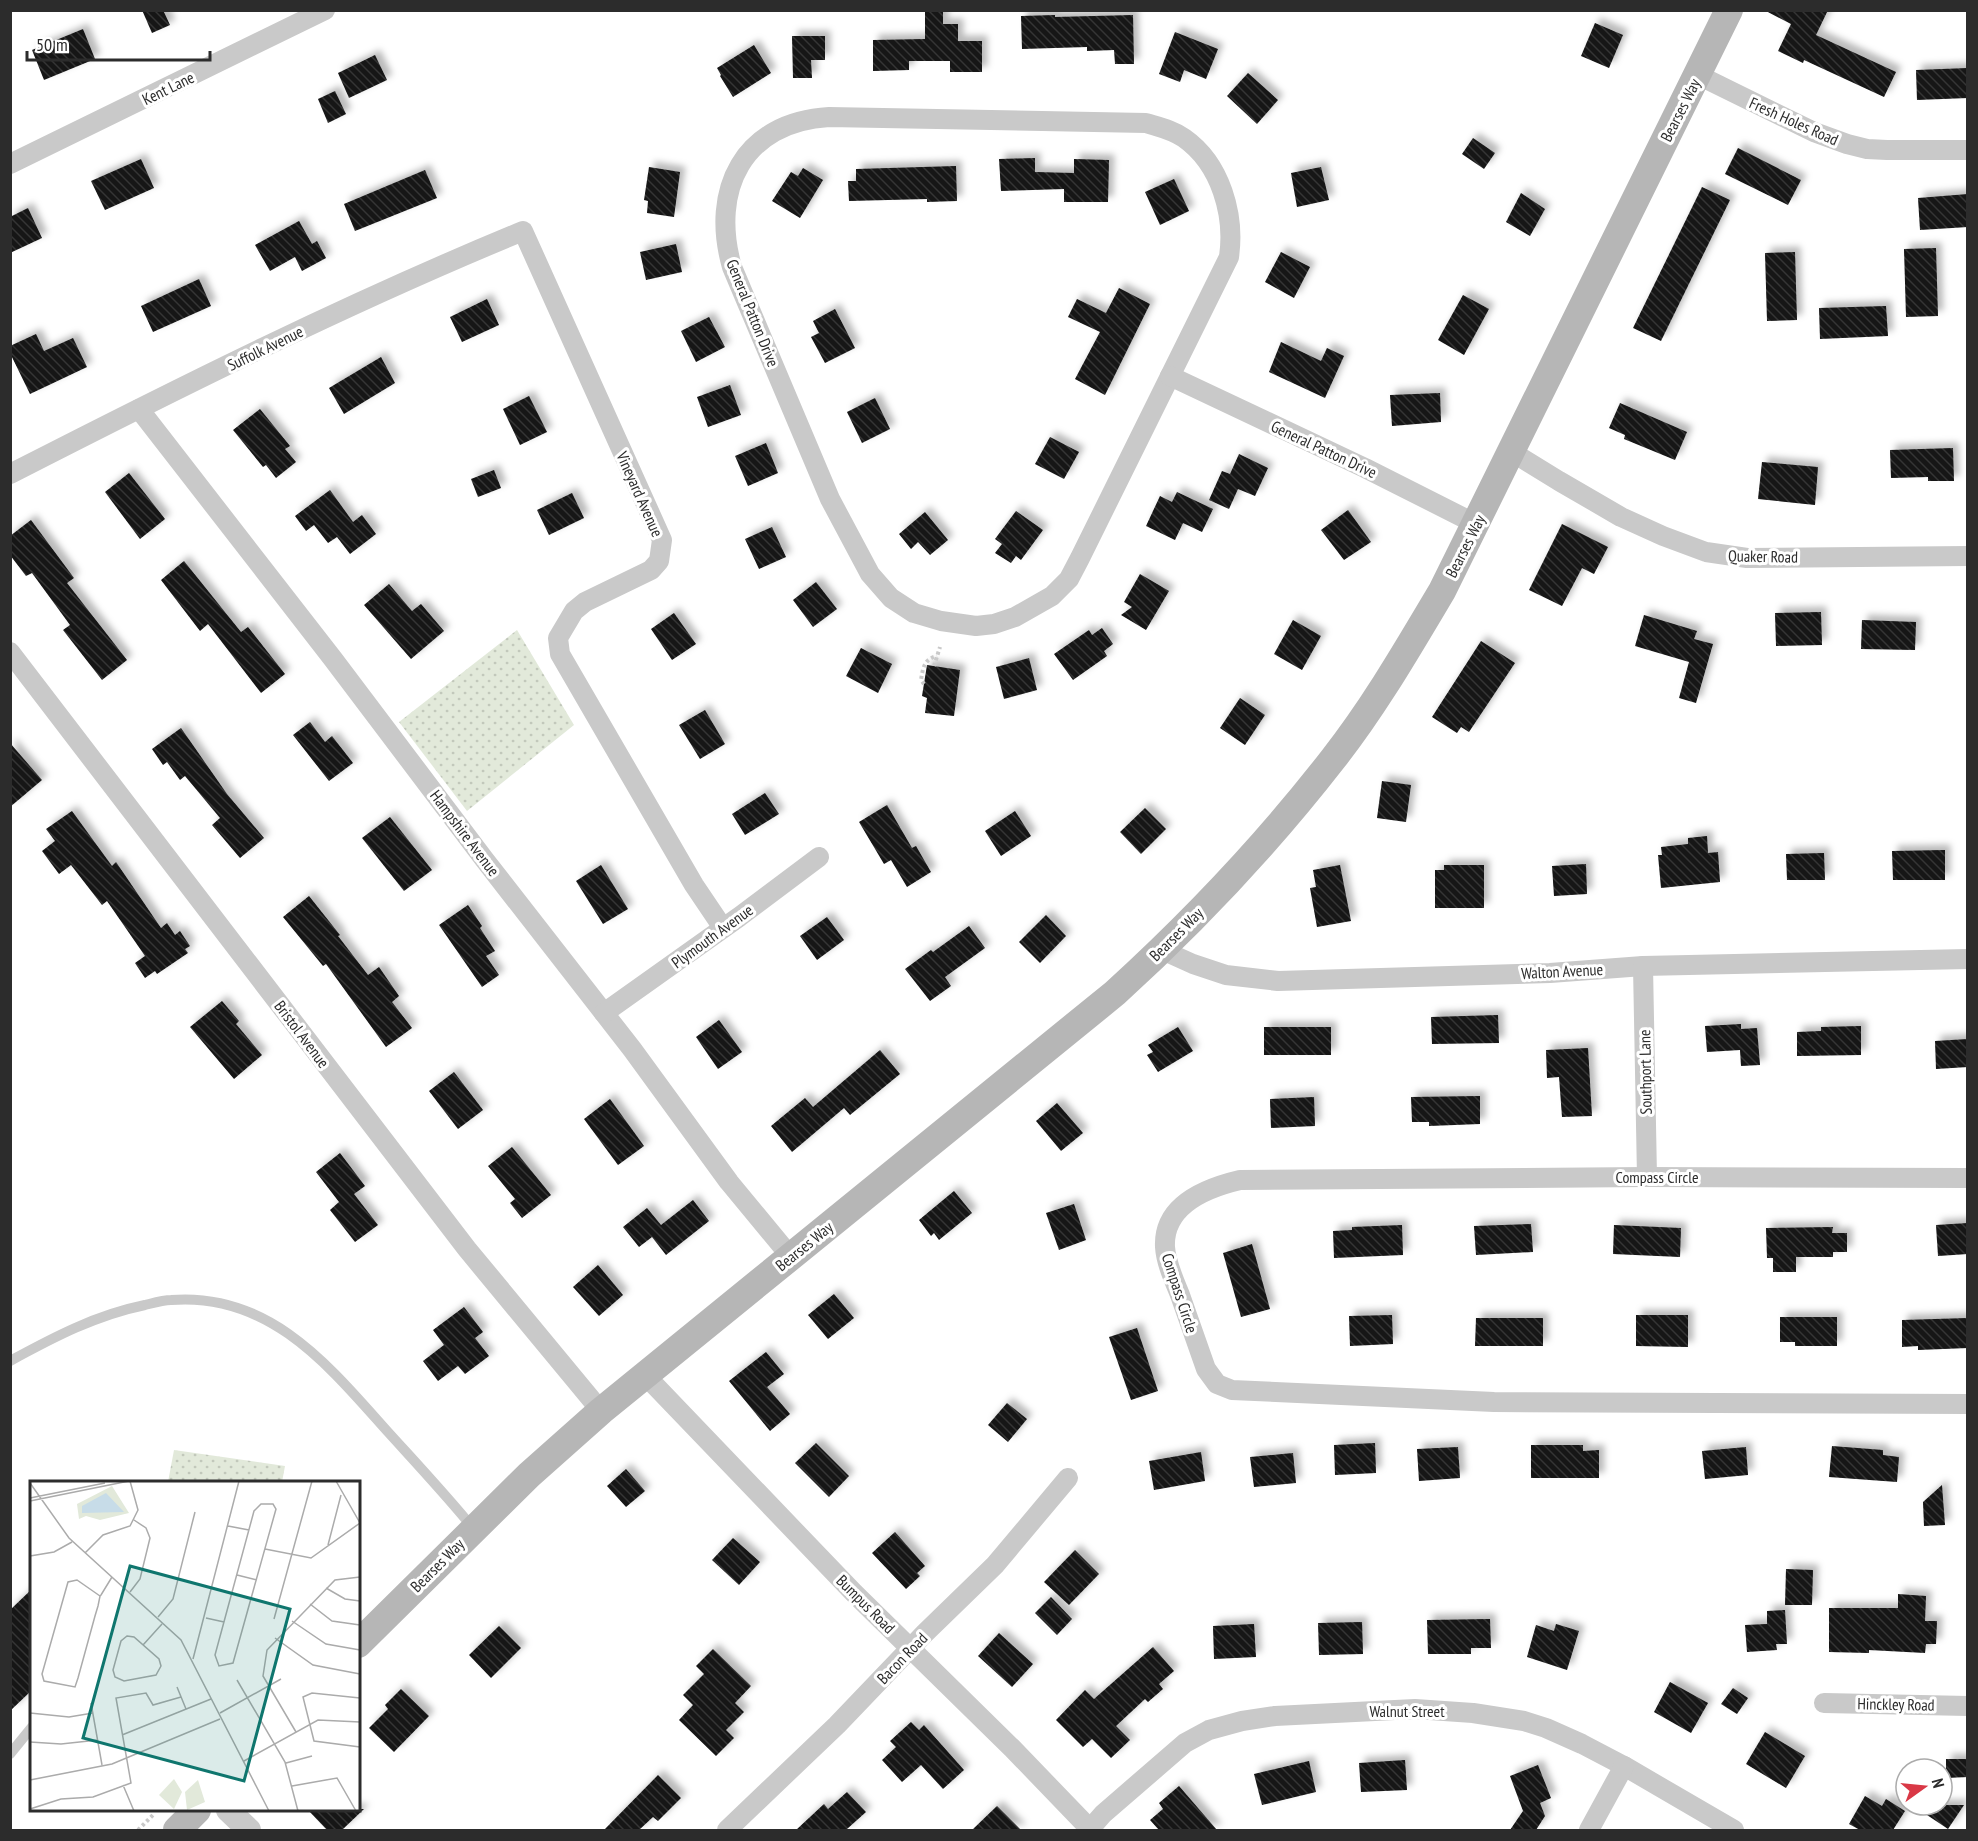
<svg xmlns="http://www.w3.org/2000/svg" width="1978" height="1841" viewBox="0 0 1978 1841" font-family="'PT Sans Narrow',sans-serif">
<defs>
<pattern id="park-dots" width="8" height="8" patternUnits="userSpaceOnUse" patternTransform="scale(1.5)"><rect width="8" height="8" fill="#e2e9da"/><path d="M2 2h.1M6 6h.1" fill="none" stroke="#c2c8bb" stroke-width="1.8" stroke-linecap="round"/></pattern>
<pattern id="building-back-hatch" width="6" height="6" patternUnits="userSpaceOnUse" patternTransform="scale(1.5)"><rect width="6" height="6" fill="#131313"/><path d="M-1 5l2 2M0 0l6 6M5-1l2 2" fill="none" stroke="#363636"/></pattern>
<filter id="shadow"><feDropShadow dx="5.5" dy="-5.5" stdDeviation="3" flood-color="#0004"/></filter>
</defs>
<rect width="100%" height="100%" fill="#fff"/>
<g fill="url(#park-dots)">
<polygon points="517,630 574,725 467,811 399,722"/>
<polygon points="174,1450 285,1466 282,1482 168,1482"/>
</g>
<g fill="url(#building-back-hatch)" filter="url(#shadow)">
<polygon points="142,10 163,10 170,25 152,33"/>
<polygon points="925,10 943,10 943,24 958,24 958,41 982,41 982,72 950,72 950,61 909,61 909,70 873,71 873,40 925,39"/>
<polygon points="1764,10 1828,10 1816,35 1896,72 1884,97 1804,60 1803,63 1778,51 1791,24"/>
<polygon points="1055,15 1055,17 1133,15 1134,64 1115,64 1114,50 1087,51 1087,47 1022,49 1021,16"/>
<polygon points="1595,23 1623,35 1609,68 1581,56"/>
<polygon points="83,29 95,59 44,80 32,50"/>
<polygon points="1175,32 1218,49 1206,79 1184,70 1180,82 1159,74"/>
<polygon points="792,36 825,36 825,60 811,60 812,78 793,78"/>
<polygon points="754,45 771,73 733,97 720,76 721,75 717,68"/>
<polygon points="375,55 387,80 349,98 338,73"/>
<polygon points="1968,68 1968,98 1917,100 1916,70"/>
<polygon points="1248,73 1278,100 1257,124 1227,96"/>
<polygon points="335,91 346,114 328,123 318,99"/>
<polygon points="1473,138 1495,153 1484,169 1462,154"/>
<polygon points="1738,148 1801,180 1788,205 1725,174"/>
<polygon points="1035,158 1035,172 1074,173 1074,159 1109,160 1108,202 1064,202 1064,189 1001,191 999,159"/>
<polygon points="141,159 154,188 105,210 91,181"/>
<polygon points="956,166 957,201 927,202 927,199 849,201 848,181 856,181 856,169"/>
<polygon points="649,167 680,172 674,217 647,213 648,201 644,200"/>
<polygon points="1321,167 1329,200 1297,207 1291,173"/>
<polygon points="803,168 823,180 800,218 772,201 791,172 798,176"/>
<polygon points="425,170 437,198 355,231 344,204"/>
<polygon points="1174,179 1189,211 1160,225 1145,192"/>
<polygon points="1702,187 1730,200 1661,341 1633,328"/>
<polygon points="1521,193 1545,209 1530,236 1506,222"/>
<polygon points="1968,194 1968,227 1920,230 1918,198"/>
<polygon points="28,208 42,238 10,253 10,217"/>
<polygon points="299,221 312,244 317,241 326,258 302,271 295,257 270,271 255,245"/>
<polygon points="676,244 682,272 646,280 640,252"/>
<polygon points="1936,248 1938,316 1906,317 1904,249"/>
<polygon points="1281,252 1310,267 1294,298 1265,282"/>
<polygon points="1795,252 1797,320 1767,321 1765,253"/>
<polygon points="199,279 211,306 153,332 141,306"/>
<polygon points="1119,288 1150,304 1105,395 1075,379 1100,332 1068,317 1077,299 1106,313"/>
<polygon points="1463,295 1489,309 1464,355 1438,340"/>
<polygon points="487,299 499,325 462,342 450,317"/>
<polygon points="1886,306 1888,336 1820,339 1819,308"/>
<polygon points="835,309 855,348 825,363 811,337 819,333 813,321"/>
<polygon points="709,317 725,347 696,362 681,331"/>
<polygon points="36,334 44,351 73,338 87,367 30,394 10,353 10,346"/>
<polygon points="1281,342 1321,361 1327,348 1344,356 1325,398 1269,372"/>
<polygon points="381,357 395,383 344,414 329,388"/>
<polygon points="730,385 741,415 708,427 697,397"/>
<polygon points="1440,393 1441,422 1392,426 1390,395"/>
<polygon points="529,396 547,432 520,445 503,409"/>
<polygon points="875,398 890,429 862,443 847,412"/>
<polygon points="1620,403 1687,432 1675,460 1624,439 1625,435 1609,428"/>
<polygon points="260,409 290,446 285,449 296,462 276,478 266,465 263,467 233,430"/>
<polygon points="1050,437 1079,452 1064,479 1035,464"/>
<polygon points="766,443 778,473 748,486 735,456"/>
<polygon points="1953,448 1954,481 1928,481 1928,477 1891,478 1890,450"/>
<polygon points="1239,454 1268,468 1255,496 1238,489 1229,509 1209,500 1222,471 1230,474"/>
<polygon points="1762,462 1818,467 1815,505 1758,499"/>
<polygon points="494,470 501,488 478,497 471,479"/>
<polygon points="129,473 165,519 140,539 105,492"/>
<polygon points="330,490 353,522 362,515 376,534 350,554 337,537 328,543 314,525 306,531 295,516"/>
<polygon points="1177,492 1213,509 1202,532 1183,523 1175,540 1146,526 1160,496 1172,502"/>
<polygon points="572,493 584,518 549,535 537,510"/>
<polygon points="1348,510 1371,542 1344,560 1321,530"/>
<polygon points="1016,511 1043,530 1021,560 1016,556 1011,563 995,553 1002,544 995,539"/>
<polygon points="925,512 948,540 930,555 918,542 911,549 899,534"/>
<polygon points="31,520 74,578 67,583 127,660 102,680 63,630 70,625 32,573 26,576 10,555 10,536"/>
<polygon points="1562,524 1608,547 1594,574 1582,568 1562,606 1529,590"/>
<polygon points="772,527 786,557 759,569 745,539"/>
<polygon points="184,561 241,632 248,627 285,674 261,693 208,624 200,631 161,580"/>
<polygon points="1140,574 1169,591 1146,630 1121,615 1132,607 1124,602"/>
<polygon points="816,582 837,609 813,627 793,600"/>
<polygon points="389,584 412,611 421,604 444,631 411,659 364,605"/>
<polygon points="1821,612 1822,645 1776,646 1775,613"/>
<polygon points="674,613 696,644 672,660 651,629"/>
<polygon points="1644,615 1697,631 1694,639 1713,644 1696,703 1679,698 1689,662 1635,646"/>
<polygon points="1293,620 1321,636 1302,670 1274,654"/>
<polygon points="1862,620 1916,622 1915,650 1861,649"/>
<polygon points="1102,628 1113,644 1104,651 1107,656 1073,680 1054,654 1089,630 1092,635"/>
<polygon points="1481,641 1515,663 1469,732 1461,727 1457,733 1432,717"/>
<polygon points="861,648 892,664 878,693 846,676"/>
<polygon points="1029,658 1037,690 1004,699 996,667"/>
<polygon points="927,665 960,670 954,716 925,713 927,698 922,696"/>
<polygon points="1240,698 1265,715 1245,745 1220,728"/>
<polygon points="705,710 725,744 700,759 679,725"/>
<polygon points="310,722 325,742 332,736 353,763 329,781 293,735"/>
<polygon points="181,728 227,794 264,838 240,858 212,825 220,818 185,776 180,780 167,762 163,765 152,749"/>
<polygon points="10,743 42,780 10,807"/>
<polygon points="1382,781 1411,785 1406,822 1377,818"/>
<polygon points="765,793 779,814 745,835 732,814"/>
<polygon points="887,805 912,848 916,846 931,872 907,887 891,860 884,864 859,822"/>
<polygon points="1145,808 1166,829 1141,854 1120,832"/>
<polygon points="72,811 112,866 116,862 161,928 167,923 175,935 180,931 190,946 185,949 188,953 157,974 155,971 145,978 135,963 145,956 107,901 102,905 71,865 59,874 42,851 55,841 46,829"/>
<polygon points="1015,811 1031,836 1001,856 985,831"/>
<polygon points="390,817 432,870 404,891 362,838"/>
<polygon points="1707,836 1708,853 1718,852 1720,882 1661,888 1658,855 1662,855 1661,847 1688,844 1688,838"/>
<polygon points="1945,850 1945,880 1893,880 1892,851"/>
<polygon points="1824,853 1825,880 1787,880 1786,854"/>
<polygon points="1586,864 1587,894 1554,896 1552,866"/>
<polygon points="601,865 628,909 603,924 576,881"/>
<polygon points="1340,865 1351,921 1317,927 1310,888 1316,887 1313,870"/>
<polygon points="1444,865 1484,865 1484,908 1435,908 1435,870 1444,870"/>
<polygon points="309,896 340,935 338,936 368,975 379,967 399,996 392,1002 412,1028 386,1047 326,964 323,966 283,917"/>
<polygon points="468,905 482,926 480,928 495,951 486,956 499,975 482,987 439,925"/>
<polygon points="1046,915 1066,936 1040,963 1019,942"/>
<polygon points="827,917 844,940 817,960 800,936"/>
<polygon points="969,926 985,948 945,977 951,986 930,1001 905,969 931,950 933,952"/>
<polygon points="222,1001 239,1021 236,1024 262,1055 234,1079 190,1027"/>
<polygon points="1498,1015 1499,1043 1432,1044 1431,1017"/>
<polygon points="719,1020 742,1052 718,1069 696,1037"/>
<polygon points="1741,1024 1741,1029 1757,1028 1760,1065 1741,1066 1740,1050 1707,1052 1705,1026"/>
<polygon points="1861,1026 1861,1055 1797,1056 1797,1032 1821,1031 1821,1027"/>
<polygon points="1178,1027 1193,1051 1158,1072 1147,1055 1153,1052 1148,1045"/>
<rect x="1264" y="1027" width="67" height="28"/>
<polygon points="1968,1039 1968,1067 1936,1069 1935,1041"/>
<polygon points="1588,1048 1592,1116 1562,1117 1559,1077 1547,1078 1546,1050"/>
<polygon points="880,1050 900,1074 850,1115 844,1108 792,1152 771,1126 805,1098 813,1107"/>
<polygon points="454,1072 483,1110 458,1129 429,1091"/>
<polygon points="1480,1096 1480,1124 1429,1126 1429,1122 1412,1122 1411,1097"/>
<polygon points="1314,1097 1315,1126 1271,1128 1270,1099"/>
<polygon points="610,1099 644,1146 618,1165 584,1119"/>
<polygon points="1057,1103 1083,1133 1061,1151 1036,1121"/>
<polygon points="512,1147 551,1195 522,1218 510,1203 515,1199 488,1166"/>
<polygon points="340,1153 365,1186 354,1194 378,1225 355,1242 330,1210 339,1202 316,1172"/>
<polygon points="954,1191 972,1213 939,1240 934,1233 931,1236 919,1220"/>
<polygon points="693,1200 709,1221 666,1255 652,1237 639,1247 623,1227 647,1208 661,1225"/>
<polygon points="1074,1204 1086,1240 1059,1250 1046,1213"/>
<polygon points="1968,1223 1968,1254 1938,1256 1936,1225"/>
<polygon points="1531,1224 1533,1252 1476,1255 1474,1226"/>
<polygon points="1402,1225 1403,1255 1334,1258 1333,1231 1352,1230 1352,1227"/>
<polygon points="1614,1225 1681,1228 1680,1257 1613,1254"/>
<polygon points="1833,1227 1832,1233 1847,1233 1847,1252 1833,1252 1833,1257 1796,1257 1796,1272 1773,1272 1773,1258 1767,1258 1766,1228"/>
<polygon points="1252,1244 1270,1309 1241,1317 1223,1253"/>
<polygon points="598,1265 623,1295 599,1316 573,1287"/>
<polygon points="834,1294 854,1318 828,1339 808,1315"/>
<polygon points="464,1307 483,1332 475,1338 489,1356 465,1374 458,1366 438,1381 423,1361 444,1345 433,1330"/>
<polygon points="1392,1315 1393,1344 1350,1346 1349,1316"/>
<polygon points="1636,1315 1688,1315 1688,1347 1636,1346"/>
<polygon points="1780,1317 1837,1317 1837,1346 1795,1346 1795,1342 1780,1342"/>
<polygon points="1476,1318 1543,1318 1543,1346 1475,1346"/>
<polygon points="1968,1318 1968,1348 1918,1350 1918,1346 1902,1347 1902,1320"/>
<polygon points="1137,1328 1158,1391 1131,1400 1109,1337"/>
<polygon points="766,1352 784,1374 767,1387 790,1414 770,1431 729,1381"/>
<polygon points="1007,1403 1027,1419 1008,1442 988,1425"/>
<polygon points="816,1443 849,1476 829,1497 795,1463"/>
<polygon points="1375,1443 1376,1473 1335,1475 1334,1445"/>
<polygon points="1531,1445 1583,1445 1583,1451 1599,1450 1599,1478 1531,1478"/>
<polygon points="1832,1446 1883,1450 1883,1455 1899,1457 1897,1482 1829,1477"/>
<polygon points="1458,1447 1460,1478 1419,1481 1417,1449"/>
<polygon points="1746,1447 1748,1475 1705,1479 1702,1451"/>
<polygon points="1201,1452 1205,1481 1154,1490 1149,1461"/>
<polygon points="1293,1453 1296,1483 1254,1487 1250,1457"/>
<polygon points="626,1469 645,1491 626,1507 607,1486"/>
<polygon points="1942,1485 1945,1525 1924,1526 1923,1502"/>
<polygon points="895,1532 925,1566 917,1573 920,1576 906,1589 872,1553"/>
<polygon points="733,1538 760,1562 739,1585 712,1560"/>
<polygon points="1075,1550 1099,1574 1069,1605 1044,1582"/>
<polygon points="1786,1569 1813,1570 1812,1605 1785,1605"/>
<polygon points="32,1589 32,1690 10,1711 10,1610"/>
<polygon points="1898,1594 1926,1596 1925,1621 1937,1621 1936,1644 1926,1644 1925,1653 1869,1650 1869,1653 1829,1652 1829,1608 1898,1608"/>
<polygon points="1051,1597 1072,1619 1057,1635 1035,1613"/>
<polygon points="1785,1610 1787,1644 1776,1644 1777,1650 1747,1652 1745,1625 1767,1624 1767,1611"/>
<polygon points="1490,1619 1491,1648 1471,1648 1471,1654 1428,1654 1427,1620"/>
<polygon points="1362,1622 1363,1654 1319,1655 1318,1623"/>
<polygon points="1254,1624 1256,1657 1214,1659 1213,1626"/>
<polygon points="1556,1624 1579,1631 1567,1670 1527,1657 1536,1625 1554,1631"/>
<polygon points="499,1626 521,1648 491,1678 469,1655"/>
<polygon points="999,1633 1033,1664 1012,1687 978,1656"/>
<polygon points="1153,1647 1174,1671 1159,1684 1163,1689 1148,1702 1145,1699 1116,1726 1130,1740 1111,1758 1092,1739 1083,1747 1056,1720 1085,1690 1094,1699"/>
<polygon points="713,1649 751,1686 735,1703 744,1712 726,1730 734,1738 716,1756 679,1720 693,1705 683,1695 704,1674 696,1666"/>
<polygon points="1670,1682 1708,1703 1691,1733 1654,1712"/>
<polygon points="1733,1688 1748,1698 1737,1714 1721,1704"/>
<polygon points="401,1689 429,1716 394,1752 369,1728 388,1709 385,1705"/>
<polygon points="911,1722 919,1730 924,1725 964,1770 943,1789 921,1765 902,1782 882,1760 896,1747 890,1741"/>
<polygon points="1765,1732 1805,1756 1786,1788 1746,1764"/>
<polygon points="1946,1759 1968,1759 1968,1777 1946,1778"/>
<polygon points="1405,1760 1407,1790 1361,1792 1359,1763"/>
<polygon points="1309,1761 1316,1792 1262,1805 1254,1774"/>
<polygon points="1538,1765 1551,1798 1540,1803 1545,1816 1536,1830 1510,1830 1523,1811 1510,1776"/>
<polygon points="658,1775 681,1798 658,1821 653,1817 639,1830 604,1830"/>
<polygon points="1179,1786 1217,1830 1159,1830 1150,1820 1163,1809 1159,1803"/>
<polygon points="847,1792 866,1812 847,1829 849,1830 796,1830 824,1804 828,1809"/>
<polygon points="1865,1796 1882,1806 1886,1799 1905,1811 1893,1830 1860,1830 1849,1824"/>
<polygon points="1912,1805 1964,1805 1948,1829"/>
<polygon points="997,1806 1021,1830 972,1830"/>
<polygon points="307,1809 364,1809 342,1830 327,1830"/>
</g>
<g fill="none" stroke-linecap="round" stroke-linejoin="round">
<g stroke="#c9c9c9" stroke-width="4" stroke-dasharray="3 3" stroke-linecap="butt">
<polyline points="934,666 940,647"/>
<path d="M924,684L921,680C923,668 924,659 937,656"/>
<polyline points="138,1830 154,1814"/>
</g>
<g stroke="#c9c9c9" stroke-width="10">
<path d="M10,1361C54,1337 96,1315 145,1305C153,1303 163,1300 171,1300C270,1292 329,1366 388,1432C417,1464 446,1495 473,1528"/>
<polyline points="10,1754 32,1727"/>
</g>
<g stroke="#c9c9c9" stroke-width="20">
<polyline points="1698,75 1814,132 1847,144 1867,149 1887,150 1968,150"/>
<path d="M829,117L1146,123C1159,127 1173,130 1184,138C1221,164 1235,215 1229,257L1080,558L1069,579L1052,596L1015,617L994,624L976,626L941,621L914,613L891,598L870,574L830,499L732,267C710,190 743,122 829,117Z"/>
<polyline points="10,164 325,10"/>
<polyline points="1170,376 1365,468 1476,524"/>
<polyline points="139,409 333,659 484,859 632,1049 729,1182 791,1257"/>
<polyline points="1512,452 1559,481 1621,517 1663,536 1706,552 1747,558 1968,556"/>
<path d="M10,474C178,388 348,303 523,231L662,540L659,561L651,570L585,602L574,611L558,638L560,654L694,885L723,928"/>
<polyline points="10,652 467,1249 601,1411"/>
<polyline points="1162,950 1193,964 1226,975 1278,981 1550,973 1643,966 1968,959"/>
<polyline points="1643,966 1647,1177"/>
<polyline points="604,1013 739,917 819,857"/>
<path d="M1968,1178L1647,1177L1240,1180C1206,1188 1163,1205 1165,1247C1166,1263 1174,1280 1180,1295C1189,1320 1197,1344 1206,1369L1217,1384L1232,1390L1494,1402L1968,1404"/>
<polyline points="644,1374 854,1593 1012,1748 1091,1830"/>
<polyline points="1824,1703 1968,1706"/>
<polyline points="727,1830 837,1725 925,1633 995,1565 1068,1478"/>
<polyline points="1089,1830 1103,1814 1185,1743 1209,1730 1242,1721 1275,1716 1415,1709 1473,1713 1524,1721 1546,1728 1582,1744 1624,1766 1734,1830"/>
<polyline points="1589,1830 1624,1766"/>
</g>
<polyline stroke="#c9c9c9" stroke-width="24" points="228,1810 249,1830"/>
<g stroke="#b6b6b6" stroke-width="28">
<path d="M358,1644L529,1475L601,1411L1115,993C1194,921 1267,844 1333,759C1374,707 1408,648 1442,591L1729,10"/>
<polyline points="177,1830 197,1810"/>
</g>
</g>
<g text-anchor="middle" dominant-baseline="central" stroke-width="6" stroke-linejoin="round" paint-order="stroke">
<g font-size="16" fill="#2c2c2c" stroke="#fff">
<text transform="translate(168 88) rotate(-26)">Kent Lane</text>
<text transform="translate(1680 110) rotate(-63)">Bearses Way</text>
<text transform="translate(1794 121) rotate(24)">Fresh Holes Road</text>
<text transform="translate(753 313) rotate(68)">General Patton Drive</text>
<text transform="translate(265 348) rotate(-26)">Suffolk Avenue</text>
<text transform="translate(1324 449) rotate(25)">General Patton Drive</text>
<text transform="translate(640 494) rotate(66)">Vineyard Avenue</text>
<text transform="translate(1465 546) rotate(-63)">Bearses Way</text>
<text transform="translate(1763 556) rotate(1)">Quaker Road</text>
<text transform="translate(465 833) rotate(53)">Hampshire Avenue</text>
<text transform="translate(1176 934) rotate(-45)">Bearses Way</text>
<text transform="translate(712 936) rotate(-36)">Plymouth Avenue</text>
<text transform="translate(1562 971) rotate(-3)">Walton Avenue</text>
<text transform="translate(302 1034) rotate(53)">Bristol Avenue</text>
<text transform="translate(1645 1072) rotate(-91)">Southport Lane</text>
<text x="1657" y="1177">Compass Circle</text>
<text transform="translate(804 1246) rotate(-39)">Bearses Way</text>
<text transform="translate(1180 1293) rotate(72)">Compass Circle</text>
<text transform="translate(437 1565) rotate(-45)">Bearses Way</text>
<text transform="translate(866 1604) rotate(45)">Bumpus Road</text>
<text transform="translate(902 1658) rotate(-46)">Bacon Road</text>
<text transform="translate(1896 1704) rotate(1)">Hinckley Road</text>
<text x="1407" y="1711">Walnut Street</text>
</g>
</g>
<g transform="translate(30 1481)">
<rect width="330" height="330" fill="#fff"/>
<path d="M82,5L99,32L70,39L56,35L49,38L47,23Z" fill="#e2e9da"/>
<path d="M144,298L152,311L144,328L129,314ZM168,299L175,321L157,329L155,311Z" fill="#e2e9da"/>
<path d="M76,12L94,31L52,32V25Z" fill="#c7dce8"/>
<path fill="none" stroke="#ababab" stroke-width="1.5" d="M0,2L39,57L151,159L239,330M0,17L75,2M0,20L99,0M231,23H243L246,28L203,182L189,185L185,174L224,30ZM198,45L219,49M298,64L311,14M235,68L281,77L330,42L306,0M55,72L73,54L100,45L108,29L100,0M0,75L24,71L42,61M207,94L227,99M296,107L315,118L330,120M100,111L110,98L120,57L116,47L104,39M70,115L47,99L38,101L12,193L14,200L45,206L48,197L65,135L68,125L70,115L71,114L82,96M280,123L302,140L330,144M128,136L143,118L165,31M176,137L194,141M244,138L282,0M262,140L296,163L330,169M97,155L104,156L129,178L131,185L126,194L94,200L85,196L83,189L91,160ZM245,157L283,184L330,193M113,164L132,143M163,178L209,0M207,199L255,281L268,330M147,206L156,228M330,217L282,212L273,216L284,260L330,266M61,222L72,284M0,232L39,236L63,232M190,232L251,198M266,251L233,195L237,169L305,99L330,96M92,254L181,218M0,261L31,263L68,259M214,280L288,239L330,241M256,282L282,275M0,299L82,283L190,238M93,304L104,330M262,305L307,297L326,330M0,328L31,318L63,316L101,302L86,217L116,212L123,224L151,216"/>
<path fill="#0f766e" fill-opacity="0.15" stroke="#0f766e" stroke-width="3" d="M100,85L260,128L214,300L53,257Z"/>
<rect width="330" height="330" fill="none" stroke="#2c2c2c" stroke-width="3"/>
</g>
<rect width="1978" height="1841" fill="none" stroke="#2c2c2c" stroke-width="24"/>
<g transform="translate(1924 1787) rotate(75)"><circle r="28" fill="#ffffff" stroke="#ababab" stroke-width="1.5"/>
<path d="M0-4.5L10 22L0 15L-10 22Z" fill="#d93846"/>
<text y="-9" font-size="16" font-weight="bold" text-anchor="middle" fill="#2c2c2c">N</text>
</g>
<path d="M27 51v9h183v-9" fill="none" stroke="#2c2c2c" stroke-width="3"/>
<text x="36" y="51" font-size="18" fill="#2c2c2c" stroke="#ffffff" stroke-width="4.5" paint-order="stroke">50 m</text>
</svg>
